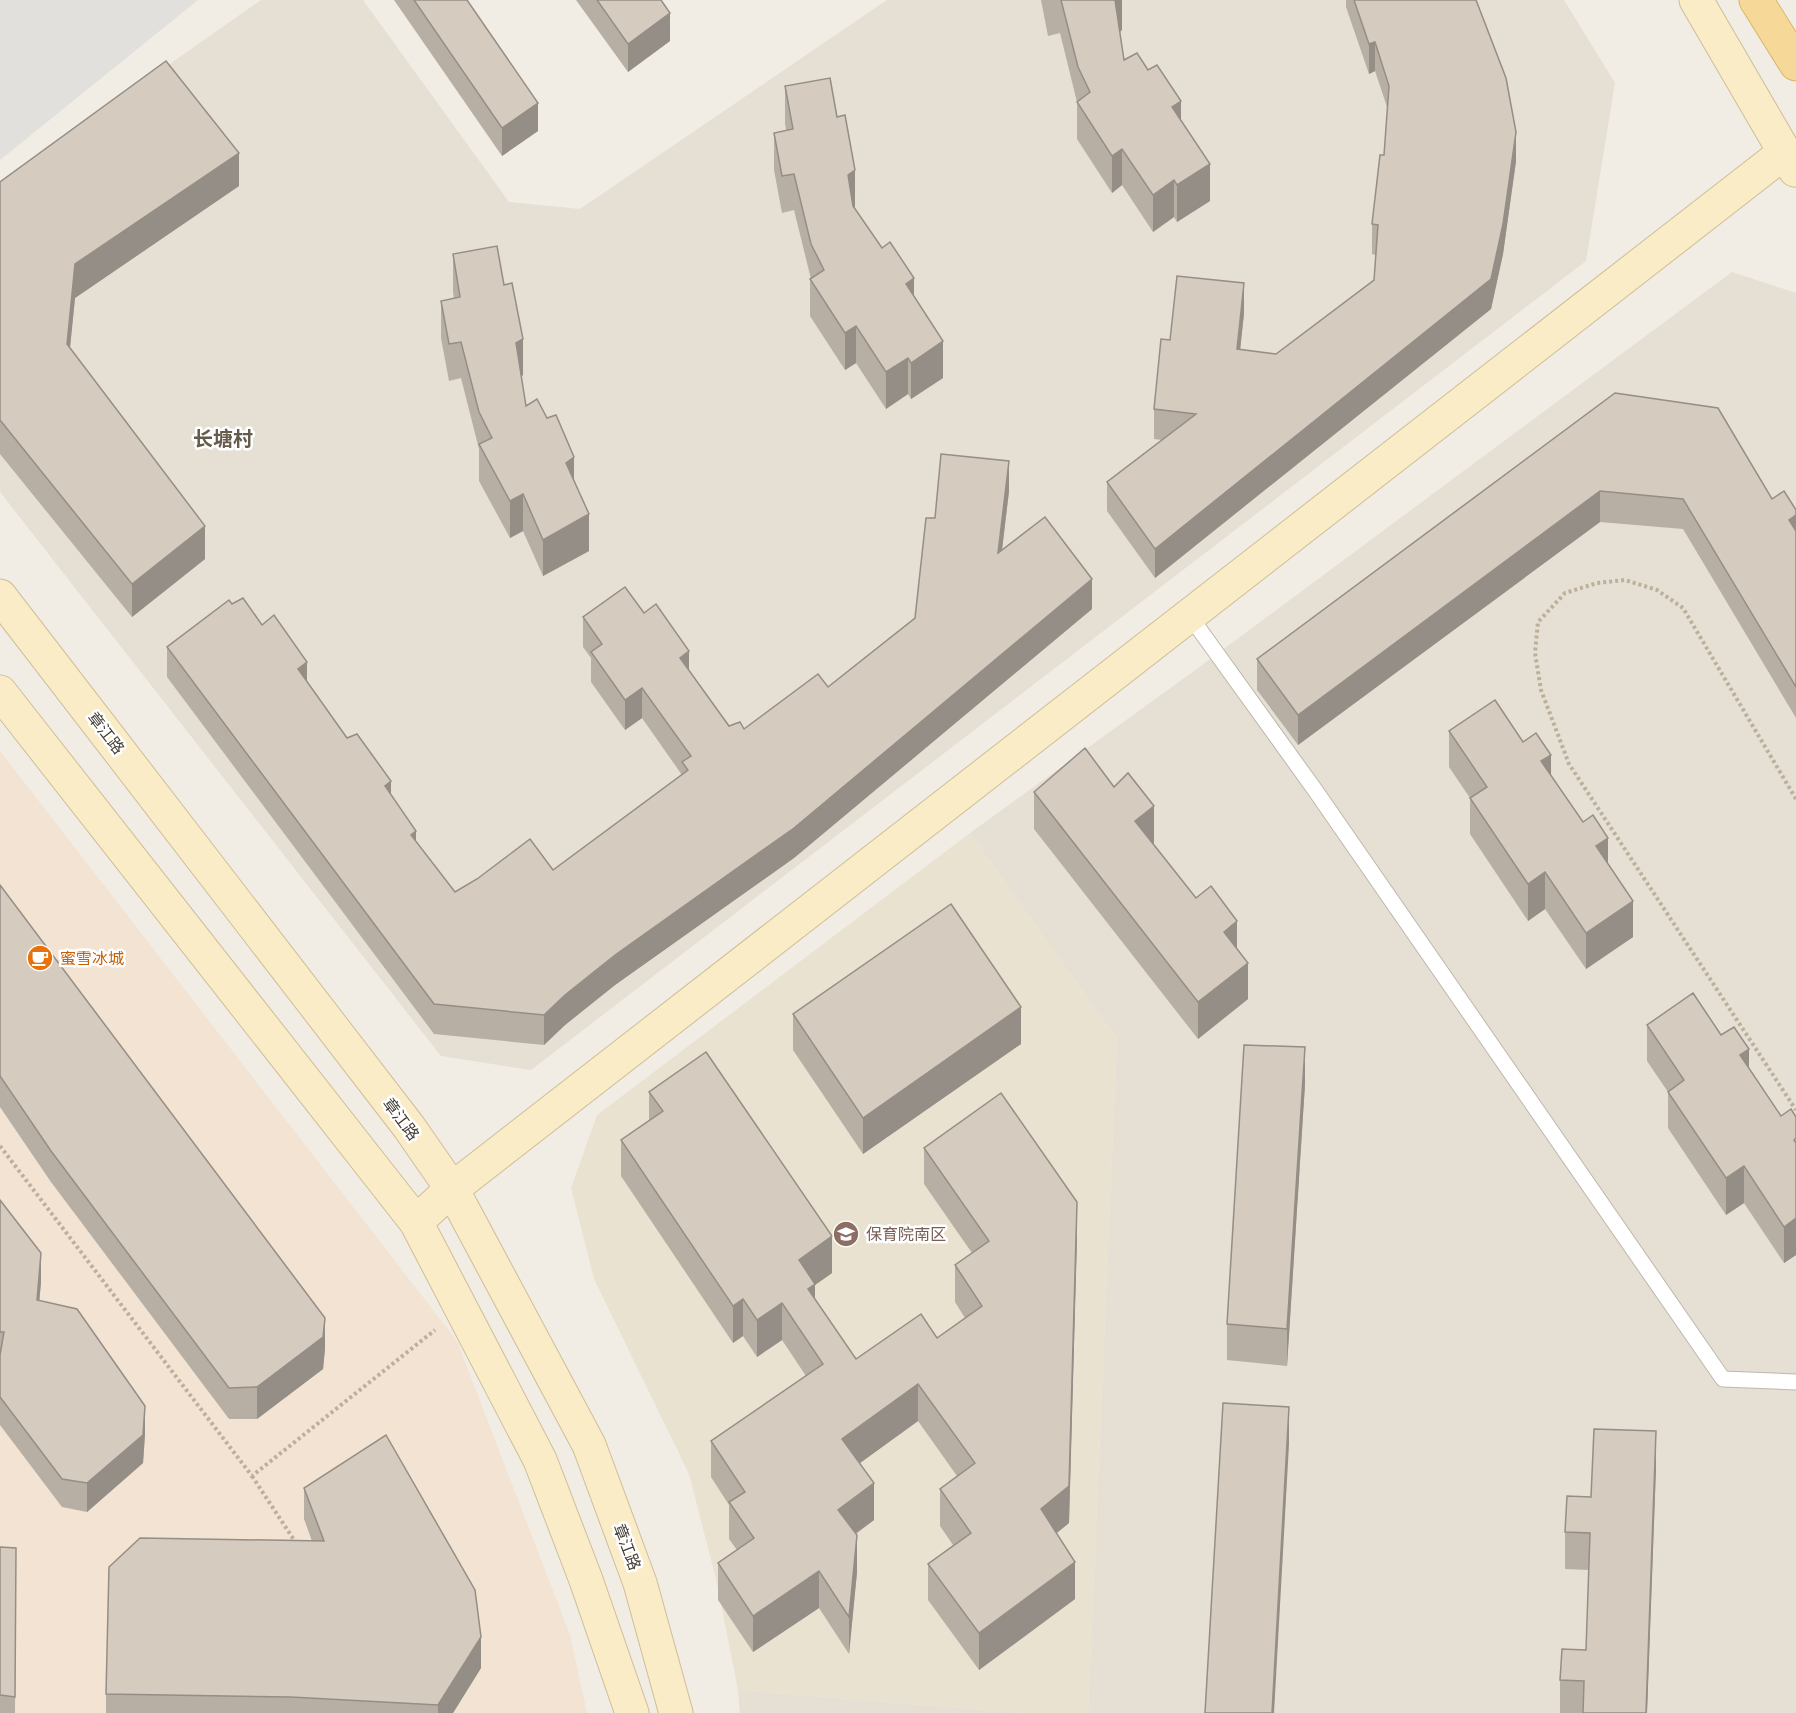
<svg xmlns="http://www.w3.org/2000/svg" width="1796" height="1713" viewBox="0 0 1796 1713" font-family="Rubik,'Noto Sans SC',sans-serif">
<rect width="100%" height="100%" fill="#f1ede5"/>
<g fill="#e5dfd4">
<polygon points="261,0 363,0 509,202 580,209 887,0 1564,0 1615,83 1586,261 531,1070 441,1056 0,492 0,183"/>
<polygon points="1732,272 1796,293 1796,1713 1088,1713 1117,1039 970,833 1194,671"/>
<polygon points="738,1690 1022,1713 740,1713"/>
</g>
<polygon fill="#f2e3d2" points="0,751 457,1341 570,1635 587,1713 0,1713"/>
<polygon fill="#e9e2d0" points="970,833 1117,1039 1088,1713 1022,1713 738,1690 716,1579 689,1474 594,1279 571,1188 597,1115"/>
<polygon fill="#e2e0dd" points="0,0 198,0 0,160"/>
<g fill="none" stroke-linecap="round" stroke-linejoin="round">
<g stroke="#bfb7ac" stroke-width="17">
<polyline id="lane" points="1189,615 1315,790 1723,1379 1796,1382"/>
</g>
<g stroke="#cebe98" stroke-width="35">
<g id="secondary">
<polyline points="1696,0 1795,170"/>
<polyline points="0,596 409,1127 452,1189 589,1445 640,1583 676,1713"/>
<polyline points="0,692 416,1222 540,1460 586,1580 632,1713"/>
<polyline points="416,1222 452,1189 1785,152"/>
</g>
</g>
<g stroke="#dab56b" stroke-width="35">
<polyline id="primary" points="1756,0 1796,64"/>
</g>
<g stroke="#bcb09b" stroke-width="4" stroke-dasharray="3 3" stroke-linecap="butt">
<polyline points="1796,799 1683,608 1657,590 1625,580 1597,583 1565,593 1538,622 1535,653 1541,690 1569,764 1796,1110"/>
<polyline points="0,1146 252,1476 435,1330"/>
<polyline points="252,1476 296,1543"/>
</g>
<use href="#lane" stroke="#fff" stroke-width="15"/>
<use href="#secondary" stroke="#faecc6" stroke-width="33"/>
<use href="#primary" stroke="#f6d999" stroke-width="33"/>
</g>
<g fill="#b7afa4">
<polygon points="394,0 467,0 538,131 502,156"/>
<polygon points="576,0 661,0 670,41 628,72"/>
<polygon points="1041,0 1122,0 1122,30 1120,32 1124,60 1181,120 1210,201 1177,222 1174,217 1153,232 1122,185 1112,193 1077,139 1077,102 1060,33 1048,36"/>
<polygon points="1346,0 1476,0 1516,161 1503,254 1491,309 1155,578 1107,511 1107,482 1162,440 1154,439 1154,409 1170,340 1244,313 1240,350 1276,354 1374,280 1376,255 1372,254 1372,224 1384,155 1388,110 1375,71 1369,74 1346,7"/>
<polygon points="785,86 855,207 855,208 914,297 943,378 911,399 908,394 886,409 856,363 845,370 810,316 810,279 811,279 794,210 782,213 774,170 774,133 786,130 785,123"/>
<polygon points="0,182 239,186 75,298 70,348 205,559 132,617 0,454"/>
<polygon points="453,254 504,285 523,375 521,377 526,406 574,482 589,551 543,576 523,531 510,538 479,481 479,449 461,378 449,381 441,338 441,301 454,299 453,291"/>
<polygon points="1615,393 1772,499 1796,510 1796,718 1683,529 1600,522 1298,745 1257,690 1257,659"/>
<polygon points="1009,491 1002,550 1092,609 794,858 615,985 565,1025 544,1045 434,1034 167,677 167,647 232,604 262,625 307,681 347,738 391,795 416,842 455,892 553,870 682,775 642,718 625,730 591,682 591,658 583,647 583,617 644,613 689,670 729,726 744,729 828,687 915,618 935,518"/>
<polygon points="1449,731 1523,742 1551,775 1608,864 1633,937 1586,969 1545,909 1528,921 1470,834 1470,798 1449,767"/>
<polygon points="1034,792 1154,843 1153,844 1196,898 1237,949 1248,999 1198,1039 1034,829"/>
<polygon points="0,885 325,1349 323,1369 257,1419 229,1419 51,1182 0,1107"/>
<polygon points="793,1014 1021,1044 863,1154 793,1050"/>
<polygon points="1647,1025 1721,1035 1749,1068 1781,1116 1796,1117 1796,1255 1784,1263 1744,1203 1726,1215 1668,1128 1668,1092 1647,1061"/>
<polygon points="1305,1084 1287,1366 1227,1360 1227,1324"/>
<polygon points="649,1092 832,1273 815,1285 815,1300 856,1359 937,1338 965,1318 955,1302 955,1265 972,1253 924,1184 924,1148 1077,1238 1069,1523 1056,1533 1075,1599 979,1670 928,1600 928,1564 953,1545 940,1526 940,1489 957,1476 918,1421 860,1463 874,1520 856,1534 857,1572 849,1654 819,1608 753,1652 718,1600 718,1563 737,1550 729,1539 729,1505 711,1477 711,1441 806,1376 782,1340 757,1357 743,1336 733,1343 621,1176 621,1140 649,1120"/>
<polygon points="0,1200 41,1282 39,1301 145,1434 143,1463 87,1512 62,1507 0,1425"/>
<polygon points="1656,1468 1647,1713 1560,1713 1560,1680 1586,1650 1589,1570 1565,1569 1565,1532 1591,1497"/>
<polygon points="304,1488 481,1668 453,1713 106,1713 106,1694 312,1541 304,1519"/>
<polygon points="0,1547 16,1548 15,1713 0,1713"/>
</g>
<g fill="#958e86">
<polygon points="1115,0 1122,0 1122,30 1115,35"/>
<polygon points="670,13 670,41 628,72 628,44"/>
<polygon points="1375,42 1375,71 1369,74 1369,44"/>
<polygon points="1181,101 1181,138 1172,107"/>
<polygon points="538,103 538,131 502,156 502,128"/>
<polygon points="1516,132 1516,161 1503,254 1491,309 1155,578 1155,549"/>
<polygon points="1122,149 1122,185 1112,193 1112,156"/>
<polygon points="239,153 239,186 75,298 67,377 67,344 75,264"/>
<polygon points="1210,164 1210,201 1177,222 1177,185"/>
<polygon points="855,170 855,207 848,212 848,175"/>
<polygon points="1174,180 1174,217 1153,232 1153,195"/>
<polygon points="914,278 914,315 906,284"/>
<polygon points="1244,283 1244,313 1237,379 1237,349"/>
<polygon points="856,326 856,363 845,370 845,333"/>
<polygon points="523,339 523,375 516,380 516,343"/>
<polygon points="943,341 943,378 911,399 911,363"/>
<polygon points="908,358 908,394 886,409 886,372"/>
<polygon points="574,457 574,494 566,463"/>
<polygon points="1009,461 1009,491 998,583 998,553"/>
<polygon points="1600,491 1600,522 1298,745 1298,715"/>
<polygon points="523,494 523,531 510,538 510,501"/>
<polygon points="589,514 589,551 543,576 543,540"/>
<polygon points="1796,515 1796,546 1789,520"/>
<polygon points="205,526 205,559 132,617 132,584"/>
<polygon points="1092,579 1092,609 794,858 615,985 565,1025 544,1045 544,1015 565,995"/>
<polygon points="689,651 689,681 680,658"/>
<polygon points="307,662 307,692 298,669"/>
<polygon points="642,688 642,718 625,730 625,700"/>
<polygon points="1551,755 1551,791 1541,761"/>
<polygon points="391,781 391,811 385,786"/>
<polygon points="1154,806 1154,843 1135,858 1135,821"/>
<polygon points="416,831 416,861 411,835"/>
<polygon points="1608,838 1608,875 1596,846"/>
<polygon points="1545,872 1545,909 1528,921 1528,884"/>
<polygon points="1633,901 1633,937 1586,969 1586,933"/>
<polygon points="1237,921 1237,958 1224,932"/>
<polygon points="1248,963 1248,999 1198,1039 1198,1002"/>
<polygon points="1021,1007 1021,1044 863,1154 863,1118"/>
<polygon points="1305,1047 1305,1084 1287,1366 1287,1329"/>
<polygon points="1749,1049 1749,1085 1740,1055"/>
<polygon points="1744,1166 1744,1203 1726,1215 1726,1178"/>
<polygon points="1077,1202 1077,1238 1069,1523 1041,1546 1041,1509"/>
<polygon points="1796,1218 1796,1255 1784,1263 1784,1227"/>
<polygon points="832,1236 832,1273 815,1285 815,1321 799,1260"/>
<polygon points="41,1253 41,1282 37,1328 37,1300"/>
<polygon points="743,1299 743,1336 733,1343 733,1306"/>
<polygon points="782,1303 782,1340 757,1357 757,1320"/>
<polygon points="325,1318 325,1349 323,1369 257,1419 257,1387"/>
<polygon points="918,1384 918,1421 842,1476 842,1439"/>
<polygon points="145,1406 145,1434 143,1463 87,1512 87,1483"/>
<polygon points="1289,1407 1289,1444 1274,1713 1272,1713"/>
<polygon points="1656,1431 1656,1468 1647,1713 1646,1713"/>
<polygon points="874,1483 874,1520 838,1546 838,1510"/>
<polygon points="857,1535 857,1572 849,1654 849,1617"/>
<polygon points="1075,1562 1075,1599 979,1670 979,1633"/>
<polygon points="819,1571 819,1608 753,1652 753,1616"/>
<polygon points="481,1637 481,1668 453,1713 438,1713 438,1705"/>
</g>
<g fill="#d5cbbf" stroke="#958e86" stroke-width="1.5">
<polygon points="414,0 467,0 538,103 502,128"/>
<polygon points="597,0 661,0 670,13 628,44"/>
<polygon points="1061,0 1115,0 1124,60 1137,53 1148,70 1157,65 1181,101 1172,107 1210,164 1177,185 1174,180 1153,195 1122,149 1112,156 1077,102 1090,92 1078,67"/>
<polygon points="1354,0 1476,0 1506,78 1516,132 1503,224 1491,279 1155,549 1107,482 1196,414 1154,409 1161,339 1170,340 1177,276 1244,283 1237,349 1276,354 1374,280 1378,225 1372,224 1380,155 1384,155 1389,86 1375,42 1369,44"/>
<polygon points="166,61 239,153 75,264 67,344 205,526 132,584 0,420 0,182"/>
<polygon points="830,78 837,117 845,115 855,170 848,175 853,206 882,248 890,242 914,278 906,284 943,341 911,363 908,358 886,372 856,326 845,333 810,279 824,270 811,244 794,174 782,176 774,133 793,129 785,86"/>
<polygon points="497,246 504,285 512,283 523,339 516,343 526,406 537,399 547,418 556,415 574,457 566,463 589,514 543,540 523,494 510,501 479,444 492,438 479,412 461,342 449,344 441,301 460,297 453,254"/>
<polygon points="1615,393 1718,408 1772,499 1784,491 1796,510 1796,515 1789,520 1796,531 1796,687 1683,499 1600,491 1298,715 1257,659"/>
<polygon points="941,454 1009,461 998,553 1045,517 1092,579 794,828 615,955 565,995 544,1015 434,1004 167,647 229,600 232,604 243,598 262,625 274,615 307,662 298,669 347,738 357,734 391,781 385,786 416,831 411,835 455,892 477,879 530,839 553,870 688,770 682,762 691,756 642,688 625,700 591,652 602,644 583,617 625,587 644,613 656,604 689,651 680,658 729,726 740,722 744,729 818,674 828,687 915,618 926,518 935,518"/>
<polygon points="1495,700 1523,742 1536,733 1551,755 1541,761 1583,822 1593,815 1608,838 1596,846 1633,901 1586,933 1545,872 1528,884 1470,798 1487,787 1449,731"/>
<polygon points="1085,748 1114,787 1128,773 1154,806 1135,821 1196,898 1211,886 1237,921 1224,932 1248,963 1198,1002 1034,792"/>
<polygon points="0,885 325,1318 323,1337 257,1387 229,1388 51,1151 0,1076"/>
<polygon points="951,904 1021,1007 863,1118 793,1014"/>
<polygon points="1693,993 1721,1035 1734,1027 1749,1049 1740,1055 1781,1116 1791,1109 1796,1117 1796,1138 1794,1140 1796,1143 1796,1218 1784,1227 1744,1166 1726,1178 1668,1092 1684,1080 1647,1025"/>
<polygon points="1244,1045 1305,1047 1287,1329 1227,1324"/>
<polygon points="706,1052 832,1236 799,1260 815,1284 808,1289 856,1359 921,1314 937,1338 982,1306 955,1265 989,1241 924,1148 1001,1093 1077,1202 1069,1486 1041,1509 1075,1562 979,1633 928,1564 971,1533 940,1489 975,1463 918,1384 842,1439 874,1483 838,1510 857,1535 849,1617 819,1571 753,1616 718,1563 754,1538 729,1502 745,1492 711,1441 823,1364 782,1303 757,1320 743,1299 733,1306 621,1140 663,1111 649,1092"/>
<polygon points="0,1200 41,1253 37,1300 77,1309 145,1406 143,1435 87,1483 62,1479 0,1397 0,1355 4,1332 0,1332"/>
<polygon points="1223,1403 1289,1407 1272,1713 1205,1713"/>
<polygon points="1594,1429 1656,1431 1646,1713 1583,1713 1584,1681 1560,1680 1562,1649 1586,1650 1590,1533 1565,1532 1567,1496 1591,1497"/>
<polygon points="386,1435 475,1590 481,1637 438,1705 291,1697 106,1694 109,1567 140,1538 324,1541 304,1488"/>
<polygon points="0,1547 16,1548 15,1697 0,1695"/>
</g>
<defs>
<g id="cafe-disc" transform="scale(1.35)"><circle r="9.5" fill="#e8710a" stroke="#fff"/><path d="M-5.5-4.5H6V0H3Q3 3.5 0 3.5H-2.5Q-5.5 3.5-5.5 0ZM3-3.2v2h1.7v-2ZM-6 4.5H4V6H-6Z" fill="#fff"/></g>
<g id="school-disc" transform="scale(1.35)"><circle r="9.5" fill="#8d6e63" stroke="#fff"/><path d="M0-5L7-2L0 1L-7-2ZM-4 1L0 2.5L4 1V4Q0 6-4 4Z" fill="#fff"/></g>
</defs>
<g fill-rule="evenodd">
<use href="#cafe-disc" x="40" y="958"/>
<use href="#school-disc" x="846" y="1234"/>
</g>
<g text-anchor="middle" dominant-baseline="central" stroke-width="5" stroke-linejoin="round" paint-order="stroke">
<g font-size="16" fill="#433d35" stroke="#fff">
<text transform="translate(106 733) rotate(52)">章江路</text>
<text transform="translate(401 1119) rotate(53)">章江路</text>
<text transform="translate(627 1547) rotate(69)">章江路</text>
</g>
<g font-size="16" fill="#c56008" stroke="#fff" text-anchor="start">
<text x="60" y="958">蜜雪冰城</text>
</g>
<g font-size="16" fill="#785e54" stroke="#fff" text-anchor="start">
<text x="866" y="1234">保育院南区</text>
</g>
<g font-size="20" font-weight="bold" fill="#655b4d" stroke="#fff">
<text x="223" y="439">长塘村</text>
</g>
</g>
</svg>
